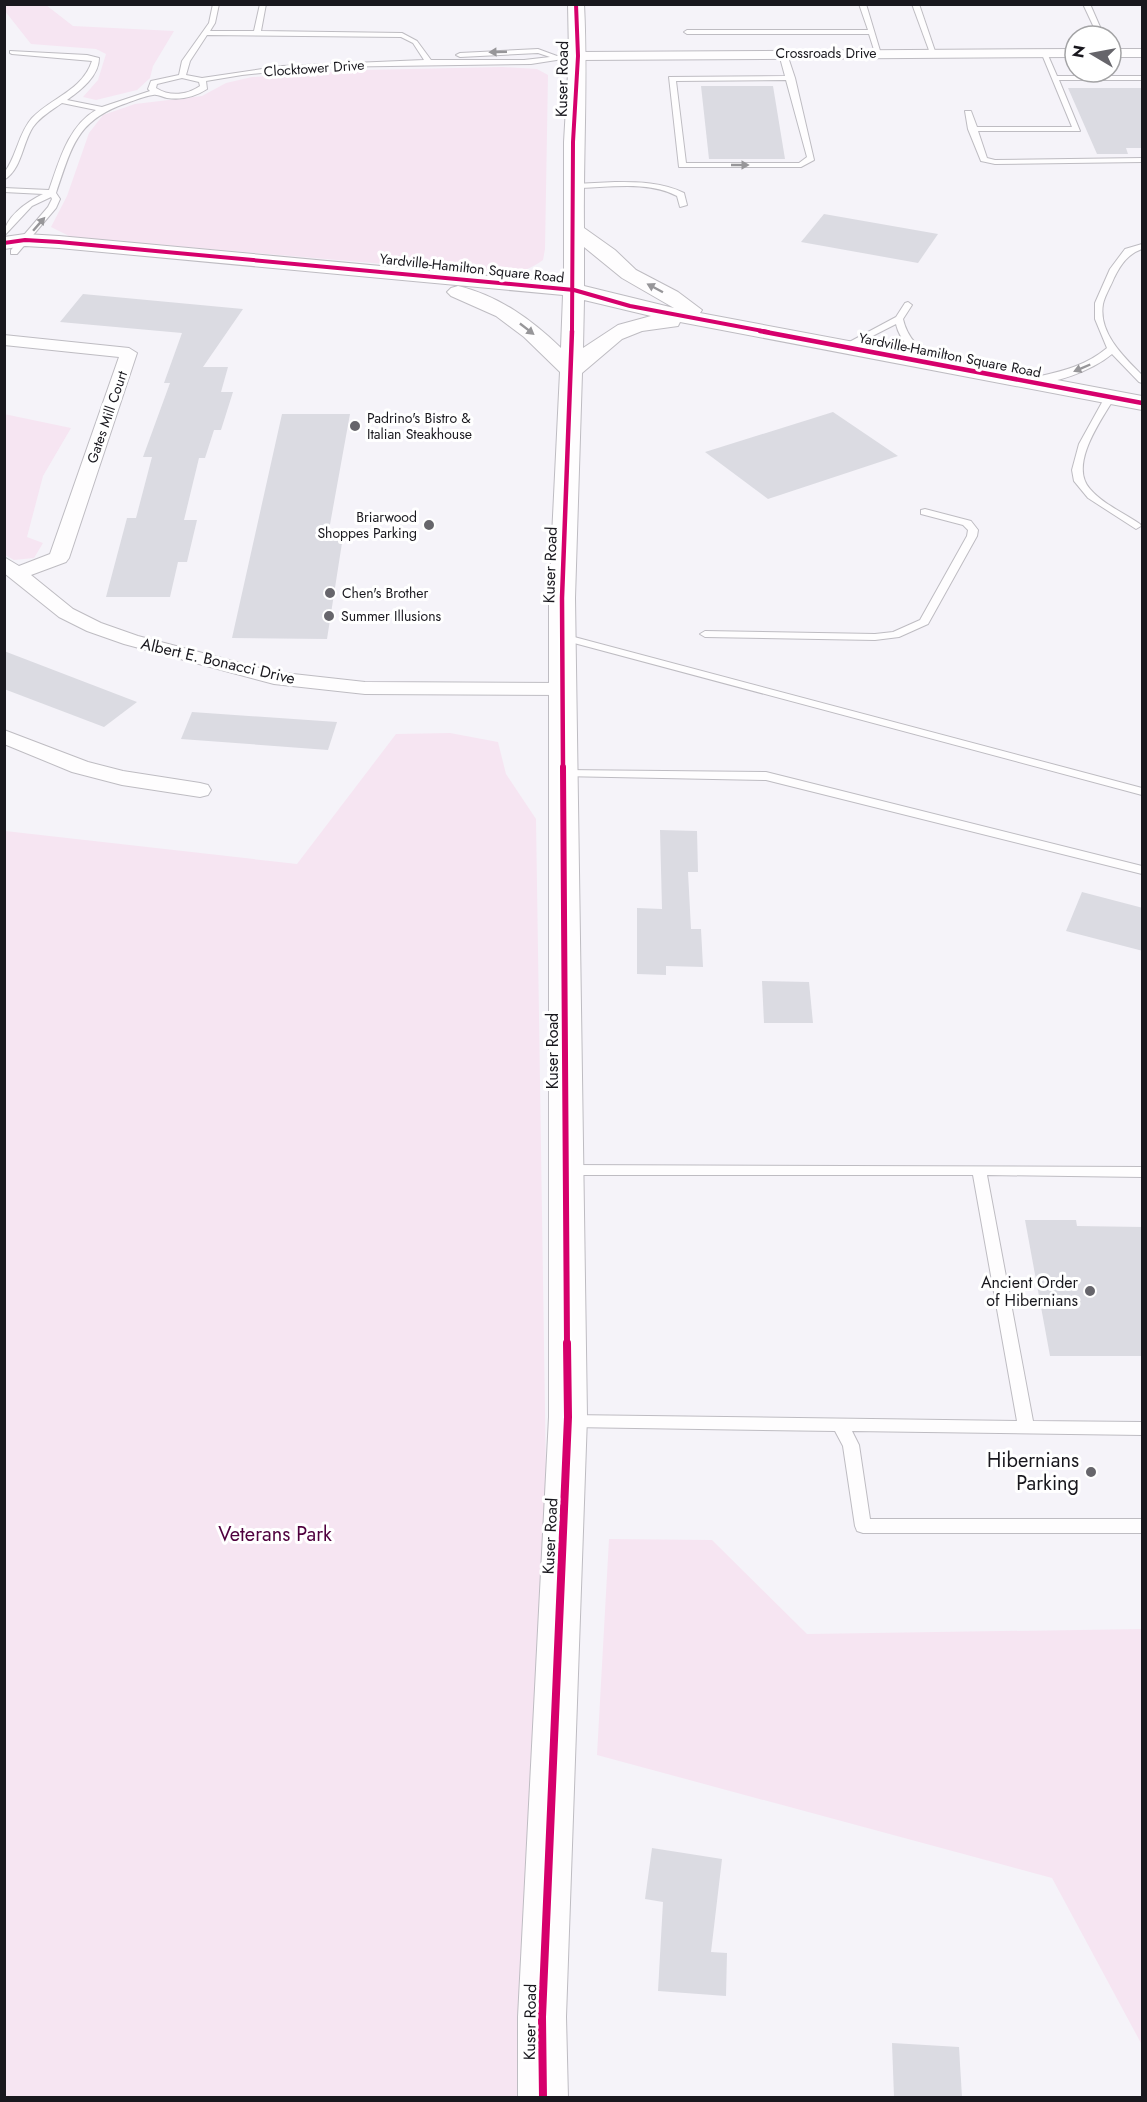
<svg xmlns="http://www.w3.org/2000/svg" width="1147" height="2102" viewBox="0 0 1147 2102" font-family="Jost,sans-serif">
<rect width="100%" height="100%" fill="#f5f3f9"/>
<g fill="#f6e5f2">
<polygon points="4,5 46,5 73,26 174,31 153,66 150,78 137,90 96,100 83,97 98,80 106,54 96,49 31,44 5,11"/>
<path d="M502,67L537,69L548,75L545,249L543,260C526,273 510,274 489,273L115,241L71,237L51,227L67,196L89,133L103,115L135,104L202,96L226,83L252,77L364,70Z"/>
<polygon points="4,414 71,428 43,476 27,537 43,543 34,558 14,560 5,555"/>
<polygon points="450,733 498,742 506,774 536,819 547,1542 528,2097 5,2098 5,831 297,864 396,734"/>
<polygon points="609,1539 712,1540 807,1634 1142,1629 1142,2045 1052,1878 597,1755"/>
</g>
<g fill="#dbdbe2">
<polygon points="701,86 773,86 785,159 709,159"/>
<polygon points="1068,88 1143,88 1143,148 1126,148 1128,154 1097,154"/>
<polygon points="824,214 938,234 918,263 801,242"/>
<polygon points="83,294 243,309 203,367 228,367 221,392 233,392 221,430 214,430 205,458 199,458 184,520 197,520 187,562 178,562 170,597 106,597 127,518 136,518 152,457 143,457 170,383 164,383 182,333 60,322"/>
<polygon points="833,412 898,456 768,499 705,452"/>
<polygon points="282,414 350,414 329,530 344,530 327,639 232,638"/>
<polygon points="4,651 137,702 104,727 4,689"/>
<polygon points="192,712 337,722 328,750 181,739"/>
<polygon points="660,830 697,831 698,872 688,872 691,929 701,929 703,967 666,966 666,975 637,974 637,908 662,909"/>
<polygon points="1082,892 1143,908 1143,951 1066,931"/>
<polygon points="762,981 809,982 813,1023 764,1023"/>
<polygon points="1025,1220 1076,1220 1077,1226 1143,1227 1143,1356 1050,1356"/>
<polygon points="652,1848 722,1859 711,1952 727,1953 726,1996 658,1991 663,1902 645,1899"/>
<polygon points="892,2043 959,2047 962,2097 894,2097"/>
</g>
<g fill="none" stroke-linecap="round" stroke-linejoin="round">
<g stroke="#bebcc2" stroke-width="2">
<g id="service">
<path d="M213,4H219L215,23L210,31H254L260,4H266L261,31L402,33L417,41L431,60H524L550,57L538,53L460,57L456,55L460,53L538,49L557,56L578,54L582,56L531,64L322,67L242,75L206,81L207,89C195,97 181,100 167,98C162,97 158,94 153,95C145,96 135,100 127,103C76,120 72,147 56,193L60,199L56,208L17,254H11V250L48,207L52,199L51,197L32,206L4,236C4,217 27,202 43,194L4,192V188L49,190C59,162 68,126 96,110L62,103C52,110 40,117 33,127C22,144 22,169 4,180V173C17,156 18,134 32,118C52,97 82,91 92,61L12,54L10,53V51L87,55L99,58C99,76 81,90 67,100L102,107L150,91L148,89L151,81L179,75L182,61L209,23ZM207,35L401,37L413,43L424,60L282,66L202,78L186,75L190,61ZM182,78L199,82L200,86C187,95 170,97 156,88L157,84Z"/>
<polygon points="859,4 866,4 881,54 875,53 869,34 687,34 684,32 687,30 868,30"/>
<polygon points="912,4 919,4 936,54 930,53"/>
<polygon points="1083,4 1090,4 1104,36 1098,36"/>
<path d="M783,52L787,54L795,78L814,160L801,167H679L669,77L785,76L779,54ZM786,80L807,157L799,163H686L676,81Z"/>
<polygon points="1041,52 1047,53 1057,76 1142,76 1142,80 1059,80 1080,131 978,131 987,158 995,160 1142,158 1142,162 995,164 981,161 968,129 965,111 971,111 977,127 1072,127"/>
<path d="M615,182C639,182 662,182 684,193L687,205L680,207L677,196C647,180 607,188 574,188L570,186L574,184Z"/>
<path d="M1142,244V249C1128,254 1121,264 1114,278C1111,286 1105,295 1103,304C1098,333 1124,357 1142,375V383L1139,382L1112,354C1093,370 1052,386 1028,383V379C1057,372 1083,368 1107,348L1095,319V303L1110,269L1125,249Z"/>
<path d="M908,302L912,305L903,319C908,341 922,350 939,363V367C922,368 899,340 896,324L847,349L840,347L896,317L905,303Z"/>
<path d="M1110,394L1115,397C1102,419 1068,465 1090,489C1103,504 1124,513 1140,524L1141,526L1136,529L1088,498L1074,481L1072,470L1079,444L1105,397Z"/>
<polygon points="925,509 971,521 978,530 977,536 928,624 899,637 875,640 705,637 700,634 705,631 875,634 893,632 920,620 967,536 968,530 963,525 921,514 921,510"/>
<polygon points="563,634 1142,788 1142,795 559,639 558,637"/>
<polygon points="564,770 766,772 1142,866 1142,874 766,780 560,776 558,774"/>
<polygon points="567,1165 1142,1167 1142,1177 987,1175 1033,1421 1142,1422 1142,1435 852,1431 859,1445 870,1519 1142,1519 1142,1533 863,1533 857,1531 855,1526 843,1446 835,1431 570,1427 564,1426 562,1421 564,1416 570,1415 1017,1421 973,1175 567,1175 562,1174 560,1170 562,1166"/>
</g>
</g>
<g stroke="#bebcc2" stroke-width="2">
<g id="minor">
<polygon points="1075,49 1075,57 578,60 571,56 578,52"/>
<rect x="1111" y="49" width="31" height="8"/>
<polygon points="4,335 129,348 137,353 69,558 66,562 31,575 73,609 101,623 138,636 275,672 365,682 563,683 570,685 574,689 570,693 563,695 365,694 274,684 124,644 87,631 59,617 4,573 4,557 19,566 50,554 119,357 4,345"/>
<polygon points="4,730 88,762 123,771 200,783 208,785 211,790 208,795 200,797 122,785 72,772 4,744"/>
</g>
</g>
<g stroke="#bebcc2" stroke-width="2">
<path id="tertiary" d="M568,4H584C588,79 583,154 584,228L615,250L636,270L678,292L702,310L700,313L1142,396V410L680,322L678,326L642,331L622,339L582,373L575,598L587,1417L566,2017L568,2098H518V2017L549,1417V598L560,372L524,337L496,316L451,296L447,292L451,288L458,286C499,296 531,319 561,348L563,295L59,248L25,246L4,249V237L25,234L59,236L564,283V142L569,56ZM584,247L622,278L674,308L584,286ZM584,300L651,316L618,325L583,348Z"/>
</g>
<use href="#service" fill="#fefdfe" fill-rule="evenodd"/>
<use href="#minor" fill="#fefdfe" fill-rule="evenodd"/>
<use href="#tertiary" fill="#fefdfe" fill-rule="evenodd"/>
<g stroke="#fff" stroke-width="6">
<g id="cycleway-far3">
<polyline points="4,243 25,240 59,242 574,290 630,306 768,332"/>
<polyline points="572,332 573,142 578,56 576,4"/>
</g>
</g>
<g stroke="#fff" stroke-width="8">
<g id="cycleway-far2">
<polyline points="760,331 1142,403"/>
<polyline points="563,769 562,598 572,331"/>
</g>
</g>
<g stroke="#fff" stroke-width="10">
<polyline id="cycleway-far1" points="563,767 567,1344"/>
</g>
<g stroke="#fff" stroke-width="11">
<polyline id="cycleway" points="543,2098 542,2017 568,1417 567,1343"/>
</g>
<use href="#cycleway-far3" stroke="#d6006c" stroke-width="4"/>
<use href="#cycleway-far2" stroke="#d6006c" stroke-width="4.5"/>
<use href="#cycleway-far1" stroke="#d6006c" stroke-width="6"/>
<use href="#cycleway" stroke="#d6006c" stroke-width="8"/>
</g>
<defs><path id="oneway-solid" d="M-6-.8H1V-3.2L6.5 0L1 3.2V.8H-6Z" transform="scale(1.5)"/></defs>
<g fill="#979699">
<use href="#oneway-solid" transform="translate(498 52) rotate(178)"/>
<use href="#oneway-solid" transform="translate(740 165)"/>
<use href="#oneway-solid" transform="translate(39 224) rotate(-49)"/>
<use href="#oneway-solid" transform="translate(655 288) rotate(-152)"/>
<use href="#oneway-solid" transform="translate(527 329) rotate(38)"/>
<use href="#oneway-solid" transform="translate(1082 368) rotate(157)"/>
</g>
<g fill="#66656b" stroke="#fff" stroke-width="2">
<circle cx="355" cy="426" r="6"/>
<circle cx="429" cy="525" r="6"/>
<circle cx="330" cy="593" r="6"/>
<circle cx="329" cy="616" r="6"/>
<circle cx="1090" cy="1291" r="6"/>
<circle cx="1091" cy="1472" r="6"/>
</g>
<g text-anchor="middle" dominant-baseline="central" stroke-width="6" stroke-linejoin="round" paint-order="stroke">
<g font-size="14" fill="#19181e" stroke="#fff">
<text x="826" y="53">Crossroads Drive</text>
<text transform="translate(314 68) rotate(-4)">Clocktower Drive</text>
<text transform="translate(472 268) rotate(6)">Yardville-Hamilton Square Road</text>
<text transform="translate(950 355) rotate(11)">Yardville-Hamilton Square Road</text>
<text transform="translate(107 417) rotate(-71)">Gates Mill Court</text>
</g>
<g font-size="14" fill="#19181e" stroke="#fff" text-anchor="start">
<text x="367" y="418">Padrino's Bistro &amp;<tspan x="367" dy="16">Italian Steakhouse</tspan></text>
<text x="417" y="517" text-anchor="end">Briarwood<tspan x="417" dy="16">Shoppes Parking</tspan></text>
<text x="342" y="593">Chen's Brother</text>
<text x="341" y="616">Summer Illusions</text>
</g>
<g font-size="16" fill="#19181e" stroke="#fff">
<text transform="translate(562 79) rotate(-89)">Kuser Road</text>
<text transform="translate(550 565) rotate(-88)">Kuser Road</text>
<text transform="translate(218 661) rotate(13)">Albert E. Bonacci Drive</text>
<text transform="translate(552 1051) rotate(-90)">Kuser Road</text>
<text transform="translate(550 1536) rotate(-87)">Kuser Road</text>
<text transform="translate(530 2022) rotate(-89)">Kuser Road</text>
</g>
<g font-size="16" fill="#19181e" stroke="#fff" text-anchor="end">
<text x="1078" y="1282">Ancient Order<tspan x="1078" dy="18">of Hibernians</tspan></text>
</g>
<g font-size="20" fill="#19181e" stroke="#fff" text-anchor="end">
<text x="1079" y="1460">Hibernians<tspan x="1079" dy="23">Parking</tspan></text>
</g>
<g font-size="20" fill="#4f003e" stroke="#fff">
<text x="275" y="1534">Veterans Park</text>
</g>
</g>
<rect width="1147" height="2102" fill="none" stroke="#19181e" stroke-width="12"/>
<g transform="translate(1093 54) rotate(280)"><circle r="28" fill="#ffffff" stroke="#a3a3a5" stroke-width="1.5"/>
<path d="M0-4.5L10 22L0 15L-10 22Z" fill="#66656b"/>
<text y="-9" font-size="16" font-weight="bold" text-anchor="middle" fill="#19181e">N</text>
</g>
</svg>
